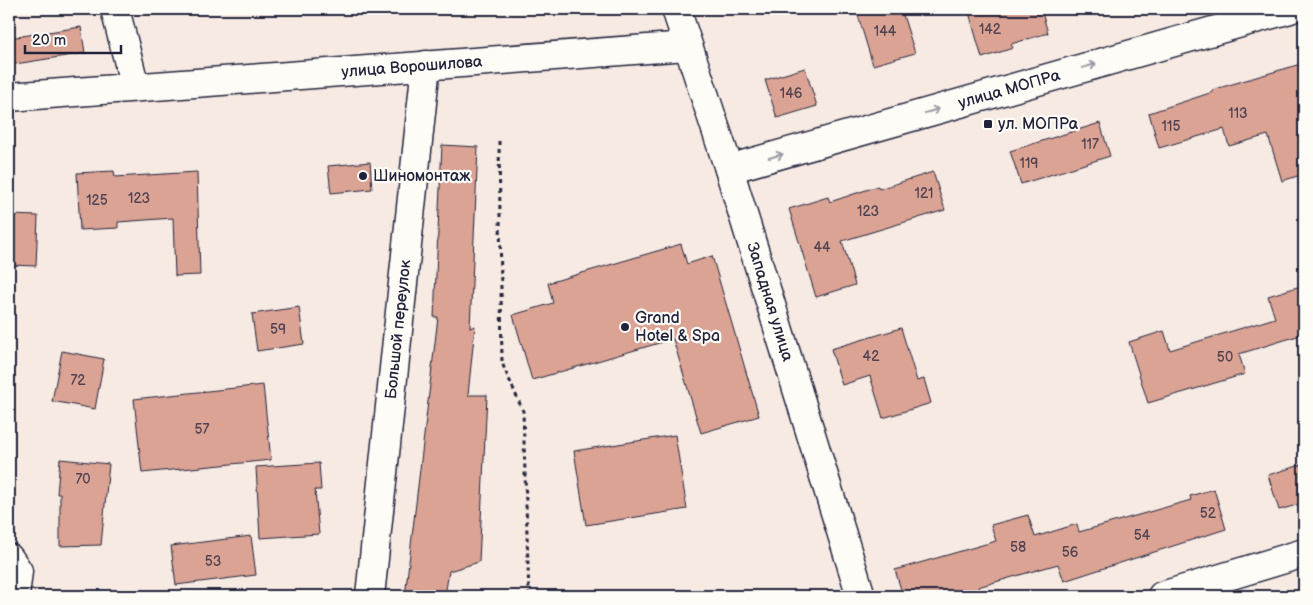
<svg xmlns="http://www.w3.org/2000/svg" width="1313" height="605" viewBox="0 0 1313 605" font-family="'Balsamiq Sans',sans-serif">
<rect width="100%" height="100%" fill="#f6eae3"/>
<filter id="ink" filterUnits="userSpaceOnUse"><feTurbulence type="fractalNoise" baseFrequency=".02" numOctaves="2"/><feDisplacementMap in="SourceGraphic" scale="10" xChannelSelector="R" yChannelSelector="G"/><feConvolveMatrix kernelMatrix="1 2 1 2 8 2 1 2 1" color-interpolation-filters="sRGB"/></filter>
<g filter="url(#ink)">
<g fill="#dba394" stroke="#22223b">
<polygon points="856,9 901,9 915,53 873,65"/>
<polygon points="968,9 1041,9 1048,33 1011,44 1013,48 982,58"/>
<polygon points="81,27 85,53 9,65 9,38"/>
<polygon points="1304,63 1304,174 1282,181 1268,135 1229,146 1224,129 1159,148 1149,113 1213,92 1212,90"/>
<polygon points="805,68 817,106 777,118 765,80"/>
<polygon points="1100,123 1110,156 1021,184 1010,151"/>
<polygon points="442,145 478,147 470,328 475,326 468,395 487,395 479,562 449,571 445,596 405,596 438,317 434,317"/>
<polygon points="370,162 372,189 331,193 328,166"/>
<polygon points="114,171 115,177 197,172 200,275 175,276 173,218 118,222 118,228 80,230 77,173"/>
<polygon points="933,172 945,210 842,241 855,285 816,297 789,209 828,197 830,202 878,186 879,189"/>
<polygon points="9,215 38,216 36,266 9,265"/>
<polygon points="681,244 687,264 712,256 759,416 701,433 673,339 532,380 513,315 553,303 548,283"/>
<polygon points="1304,285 1304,334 1239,354 1245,374 1148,403 1129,342 1164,331 1170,350 1275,318 1268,296"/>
<polygon points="299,307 304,344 257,351 252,314"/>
<polygon points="901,328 917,381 924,379 931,403 883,418 870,376 842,385 831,349"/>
<polygon points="62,351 104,359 95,409 52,401"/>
<polygon points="263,385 271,460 142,473 134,399"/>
<polygon points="675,435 687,509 586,525 574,451"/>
<polygon points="60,459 109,464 101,545 60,546 60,494 57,494"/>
<polygon points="319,463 321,490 315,490 319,534 260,538 256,467"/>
<polygon points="1304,464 1304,503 1279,510 1268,475"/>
<polygon points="1214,489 1226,529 1064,581 1058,564 978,587 981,596 903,596 895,570 996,541 991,525 1028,515 1035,537 1077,524 1079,532 1191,500 1190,496"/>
<polygon points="251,536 256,575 176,585 171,546"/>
</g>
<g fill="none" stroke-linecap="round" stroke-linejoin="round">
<g stroke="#22223b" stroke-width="31">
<g id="minor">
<polyline points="115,9 135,87"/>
<path id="s1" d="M9,97L687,46"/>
<path id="s2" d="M729,169L861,596"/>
<polyline points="9,558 18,571 15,596"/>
<path id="s3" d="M370,596L426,65"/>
<polyline points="1162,596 1304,553"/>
</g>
</g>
<g stroke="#22223b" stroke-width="31">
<g id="major">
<path id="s4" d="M676,9L729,169L1290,9"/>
</g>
</g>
<polyline stroke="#22223b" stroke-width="3" stroke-dasharray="4 4" stroke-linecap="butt" points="499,141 502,363 523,411 529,596"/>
<use href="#minor" stroke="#fdfcf7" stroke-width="28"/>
<use href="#major" stroke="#fdfcf7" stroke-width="28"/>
</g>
<defs><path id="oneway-shaft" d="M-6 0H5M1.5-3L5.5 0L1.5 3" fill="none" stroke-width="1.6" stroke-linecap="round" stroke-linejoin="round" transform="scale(1.25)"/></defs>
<g stroke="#9a9aa2">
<use href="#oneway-shaft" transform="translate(1089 66) rotate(-16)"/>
<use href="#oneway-shaft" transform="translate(932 111) rotate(-16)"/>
<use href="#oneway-shaft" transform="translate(776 156) rotate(-16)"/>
</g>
</g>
<g fill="#22223b" stroke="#fdfcf7" stroke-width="2">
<rect x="983" y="119" width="10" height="10" rx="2.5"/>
<circle cx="363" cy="176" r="5"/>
<circle cx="625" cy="327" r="5"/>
</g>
<g text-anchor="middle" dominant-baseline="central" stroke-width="4.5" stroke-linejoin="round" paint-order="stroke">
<g font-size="14" fill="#504251">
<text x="990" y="29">142</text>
<text x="885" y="31">144</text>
<text x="791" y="93">146</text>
<text x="1238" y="113">113</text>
<text x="1171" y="126">115</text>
<text x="1090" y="144">117</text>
<text x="1029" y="163">119</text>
<text x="924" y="193">121</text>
<text x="139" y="198">123</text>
<text x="97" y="200">125</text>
<text x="868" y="211">123</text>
<text x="822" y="247">44</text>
<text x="278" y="329">59</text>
<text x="871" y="356">42</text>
<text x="1225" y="357">50</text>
<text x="78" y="380">72</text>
<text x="202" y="429">57</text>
<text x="83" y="479">70</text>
<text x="1208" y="513">52</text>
<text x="1142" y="535">54</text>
<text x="1018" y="547">58</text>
<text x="1070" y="552">56</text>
<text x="213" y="561">53</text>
</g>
<g font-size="16" fill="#22223b" stroke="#fdfcf7">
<text stroke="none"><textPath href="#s1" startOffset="404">улица Ворошилова</textPath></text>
<text stroke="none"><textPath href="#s4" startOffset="460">улица МОПРа</textPath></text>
<text stroke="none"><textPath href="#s2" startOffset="139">Западная улица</textPath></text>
<text stroke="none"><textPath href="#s3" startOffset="268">Большой переулок</textPath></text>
</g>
<g font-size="16" fill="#22223b" stroke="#fdfcf7" text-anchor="start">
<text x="998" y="124">ул. МОПРа</text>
<text x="373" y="176">Шиномонтаж</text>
<text x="635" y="318">Grand<tspan x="635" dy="18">Hotel &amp; Spa</tspan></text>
</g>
</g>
<rect width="1313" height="605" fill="none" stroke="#fdfcf7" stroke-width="30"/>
<rect x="15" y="15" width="1283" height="575" fill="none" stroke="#22223b" stroke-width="2" filter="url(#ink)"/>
<path d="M25 45v8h96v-8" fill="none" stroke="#22223b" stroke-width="2.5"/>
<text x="32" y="45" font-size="15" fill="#22223b" stroke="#fdfcf7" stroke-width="4" paint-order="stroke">20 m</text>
</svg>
